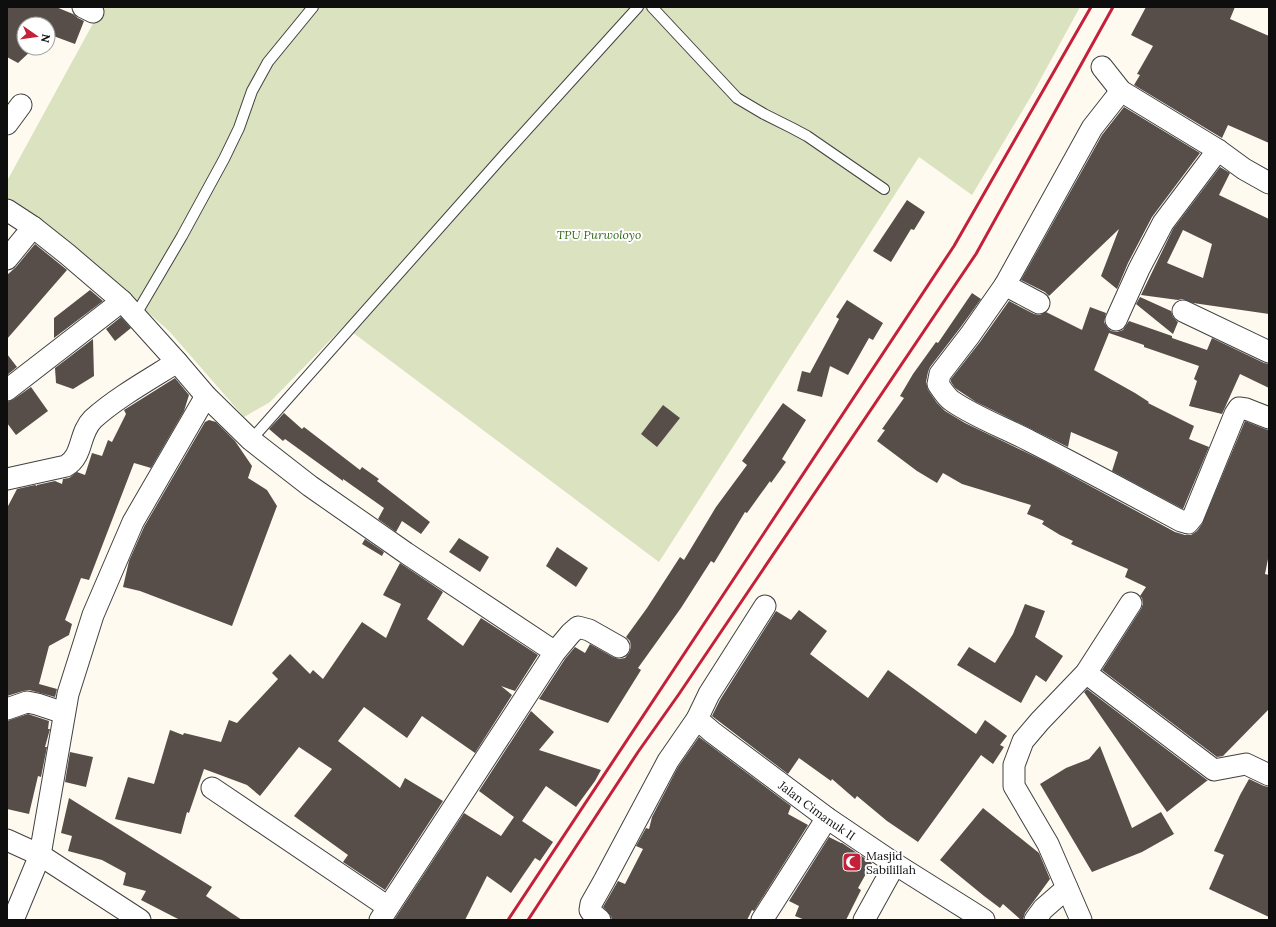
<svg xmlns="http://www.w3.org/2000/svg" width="1276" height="927" viewBox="0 0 1276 927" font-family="Lora,serif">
<rect width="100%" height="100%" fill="#fffaef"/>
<polygon fill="#dae2bf" points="102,7 1080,7 1033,93 972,195 919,157 659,562 344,326 270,402 244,417 169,331 77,250 7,201 7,181"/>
<g fill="#574e4a" fill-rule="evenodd">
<polygon points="7,7 56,7 73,14 78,18 84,21 75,44 48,34 48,24 24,24 24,48 34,48 18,63 7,57"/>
<polygon points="1146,7 1235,7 1230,19 1269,36 1269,143 1228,125 1222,138 1134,85 1140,75 1137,74 1153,46 1131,35"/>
<polygon points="1124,107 1200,153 1152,217 1128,263 1117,289 1101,276 1119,229 1049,296 1045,292 1021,280 1102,135"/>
<path d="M1220,167L1230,173L1219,195L1269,219V314L1193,303L1182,299L1178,300L1141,295L1173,229ZM1183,230L1212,244L1203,278L1167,263Z"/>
<polygon points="907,200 925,212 914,230 911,229 891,262 873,251"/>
<polygon points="35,244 67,270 7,339 7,275 16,267"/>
<polygon points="90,290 103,301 54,338 54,318"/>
<polygon points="972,293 981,299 960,328 930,367 928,372 926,382 928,390 937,403 945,411 965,423 1044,461 1175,532 1185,535 1191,535 1197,531 1202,524 1245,421 1265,429 1269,430 1269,554 1265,574 1269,575 1269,709 1223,756 1217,757 1102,670 1141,609 1143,604 1142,598 1140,596 1146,587 1125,577 1128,569 1071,544 1073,541 1060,535 1042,524 1044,521 1027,514 1031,505 962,484 943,473 937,483 917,471 877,441 885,430 882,429 904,398 900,396 913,374 936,342 938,343"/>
<polygon points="1140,297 1171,311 1173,317 1178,322 1173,334 1136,304"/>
<polygon points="847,300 883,323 873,340 869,338 848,375 830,366 822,397 797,391 802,371 810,373 839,319 836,317"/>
<polygon points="1009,301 1034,314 1040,315 1046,312 1082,330 1090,307 1106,313 1104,322 1107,327 1111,331 1117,332 1123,330 1129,321 1172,336 1172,338 1207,350 1212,338 1264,363 1269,364 1269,388 1240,374 1222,414 1189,406 1197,381 1194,379 1199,366 1144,347 1144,345 1109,333 1094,370 1135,393 1149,402 1148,403 1194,426 1189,439 1209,447 1183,509 1112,471 1118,452 1071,432 1068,447 976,402 955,388 951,382 951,379 980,342"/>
<polygon points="121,317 131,328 115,341 106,329"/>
<polygon points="93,339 94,376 73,389 56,383 55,368"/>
<polygon points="7,354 17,367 7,375"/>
<polygon points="175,378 189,395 184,411 151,468 134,463 89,580 81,578 65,620 72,624 69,635 49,646 39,684 57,689 55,697 29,690 23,691 7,696 7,508 17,489 35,485 37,486 37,485 55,481 62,484 63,479 69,478 77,472 85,475 92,453 102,456 108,440 112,442 126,414 124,410"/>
<polygon points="31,387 48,411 16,435 7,423 7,402 14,399"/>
<polygon points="783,403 806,420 782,459 786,462 771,483 770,481 747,513 745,512 714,563 711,561 681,608 638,668 641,670 608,723 539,699 565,659 575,647 585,653 590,644 613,657 619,659 625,658 629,653 631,647 630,641 626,637 647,608 680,557 684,560 716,507 747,465 742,461"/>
<polygon points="663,405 680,418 657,447 641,434"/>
<polygon points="284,413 302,429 304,427 360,470 362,467 379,479 377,481 430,522 421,534 402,521 396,532 378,519 384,508 343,479 343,481 285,439 283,441 269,429"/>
<polygon points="209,420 216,422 235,441 252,466 248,478 267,490 277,506 232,626 140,591 123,587 129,561 144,527 205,422"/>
<polygon points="459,538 489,557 480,572 449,552"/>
<polygon points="365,539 384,552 382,556 362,544"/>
<polygon points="557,547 588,568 576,587 546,566"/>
<polygon points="400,563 443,592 427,619 463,646 481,618 538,655 515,691 501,686 512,695 475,753 422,716 407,738 364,707 338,741 400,788 405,778 443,801 385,890 343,862 348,855 294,816 332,769 299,747 260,796 247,785 204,769 189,813 187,812 181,834 115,819 128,777 154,784 170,730 183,735 184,733 221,742 229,720 237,723 278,679 272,673 290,654 310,674 313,670 323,679 362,622 386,638 401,604 383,595"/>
<polygon points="1025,604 1045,611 1035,637 1063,656 1046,682 1036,675 1021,703 957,665 969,647 995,663 1013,634"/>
<polygon points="799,610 827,631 810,654 868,698 888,670 976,734 985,720 1007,736 1000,745 1004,747 993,764 981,755 918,842 887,821 857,796 855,799 832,779 831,781 799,758 788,774 712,716 720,700 776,611 791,620"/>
<polygon points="1087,689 1207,780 1208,780 1167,812 1084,692"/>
<polygon points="531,711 554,732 539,750 601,770 595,781 576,807 546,786 522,821 553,842 540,861 535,858 511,893 487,876 465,920 394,920 464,813 501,836 514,817 479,791"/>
<polygon points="28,714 49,721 48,729 50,729 45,747 47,747 41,777 38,776 29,814 7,809 7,721"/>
<polygon points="699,737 791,806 788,814 808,825 754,911 752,910 747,920 612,920 611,916 603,907 618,881 625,884 643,849 636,846 646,828 649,829 652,817 678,767"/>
<polygon points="1100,746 1132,828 1161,812 1174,834 1142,852 1092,872 1040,784 1066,768 1089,759"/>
<polygon points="70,752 93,757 86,787 65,782"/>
<polygon points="1249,779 1264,786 1269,787 1269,917 1209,889 1224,855 1214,851 1240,795"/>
<polygon points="69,798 212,887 206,896 242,920 180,920 141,900 146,891 123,885 126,873 102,860 68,851 72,836 61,833"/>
<polygon points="983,808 1039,853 1050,879 1025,913 1023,920 1021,920 1003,904 1000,908 984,896 940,860"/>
<polygon points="829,837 841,843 842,843 872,863 858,888 861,890 846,920 805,920 795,916 799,906 789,901"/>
</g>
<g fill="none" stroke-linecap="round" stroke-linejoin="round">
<g stroke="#414141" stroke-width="12">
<g id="lane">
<polyline points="652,7 737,98 764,114 792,128 807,136 884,189"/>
<polyline points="135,316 182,236 224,159 239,128 252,91 268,62 313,7"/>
<polyline points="251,440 503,156 638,7"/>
</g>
</g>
<g stroke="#414141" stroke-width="23">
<g id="street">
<polyline points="83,7 93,12"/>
<polyline points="1102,67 1121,91 1218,150 1244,169 1269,183"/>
<polyline points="7,124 21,105"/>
<polyline points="7,210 33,227 67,254 122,301 177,362 206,396 251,440 310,486 406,553 555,652"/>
<polyline points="7,259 33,227"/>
<path d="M1005,285L970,335L940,374L938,384C942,390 946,397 952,401C975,417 1005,428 1030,441C1081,467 1131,494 1181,521L1188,523L1193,517L1235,414L1239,408L1246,409L1269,418"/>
<polyline points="1039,303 1005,285 1092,128 1121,91"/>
<polyline points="1183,311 1269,352"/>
<polyline points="1116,320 1139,269 1163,223 1218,150"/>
<polyline points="7,390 122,301"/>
<path d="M7,479L66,466C84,455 78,434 93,419C116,398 150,379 177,362"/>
<polyline points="1086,673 1214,770 1246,764 1269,775"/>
<polyline points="7,709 27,702 37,704 64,713"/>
<path id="s1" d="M697,719L712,732L827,818L895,864L984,920"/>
<polyline points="212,788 388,907"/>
<polyline points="7,840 40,855 140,920"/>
<polyline points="13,920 40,855 68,694 93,615 133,522 206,396"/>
<polyline points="380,920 555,652 571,633 578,627 589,630 619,647"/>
<polyline points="600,920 593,914 590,910 591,904 604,881 668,761 697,719 709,694 765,606"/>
<polyline points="762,920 827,818"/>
<polyline points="864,920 895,864"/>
<polyline points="1035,920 1043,909 1067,888"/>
<polyline points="1081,920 1048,844 1014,786 1014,765 1023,741 1040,721 1086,673 1131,603"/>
</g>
</g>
<use href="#lane" stroke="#fff" stroke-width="10"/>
<use href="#street" stroke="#fff" stroke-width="21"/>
<g stroke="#c3213a" stroke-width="3">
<polyline points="508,920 954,246 1091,7"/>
<polyline points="528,920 638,752 679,694 976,254 1113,7"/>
</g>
</g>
<defs>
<g id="mosque-square" transform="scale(1)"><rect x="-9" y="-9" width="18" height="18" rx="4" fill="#c3213a" stroke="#fff"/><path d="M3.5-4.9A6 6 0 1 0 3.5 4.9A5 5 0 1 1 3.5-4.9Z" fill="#fff"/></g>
</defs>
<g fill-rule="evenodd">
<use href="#mosque-square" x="852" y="862"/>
</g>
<g text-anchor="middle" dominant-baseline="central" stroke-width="4" stroke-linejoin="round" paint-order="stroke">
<g font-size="12" font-style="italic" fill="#34681c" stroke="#fff">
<text x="599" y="234">TPU Purwoloyo</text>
</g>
<g font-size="12" fill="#0e0e0e" stroke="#fff">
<text stroke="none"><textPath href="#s1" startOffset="151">Jalan Cimanuk II</textPath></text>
</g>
<g font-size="12" fill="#0e0e0e" stroke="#fff" text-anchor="start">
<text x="866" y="855">Masjid<tspan x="866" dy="14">Sabilillah</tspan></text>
</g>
</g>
<rect width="1276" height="927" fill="none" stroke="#0e0e0e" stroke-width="16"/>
<g transform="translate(36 36) rotate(103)"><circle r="19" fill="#ffffff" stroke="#9f9f9f"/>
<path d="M0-3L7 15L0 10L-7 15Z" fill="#c3213a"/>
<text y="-6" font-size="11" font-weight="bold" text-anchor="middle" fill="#0e0e0e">N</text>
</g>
</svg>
